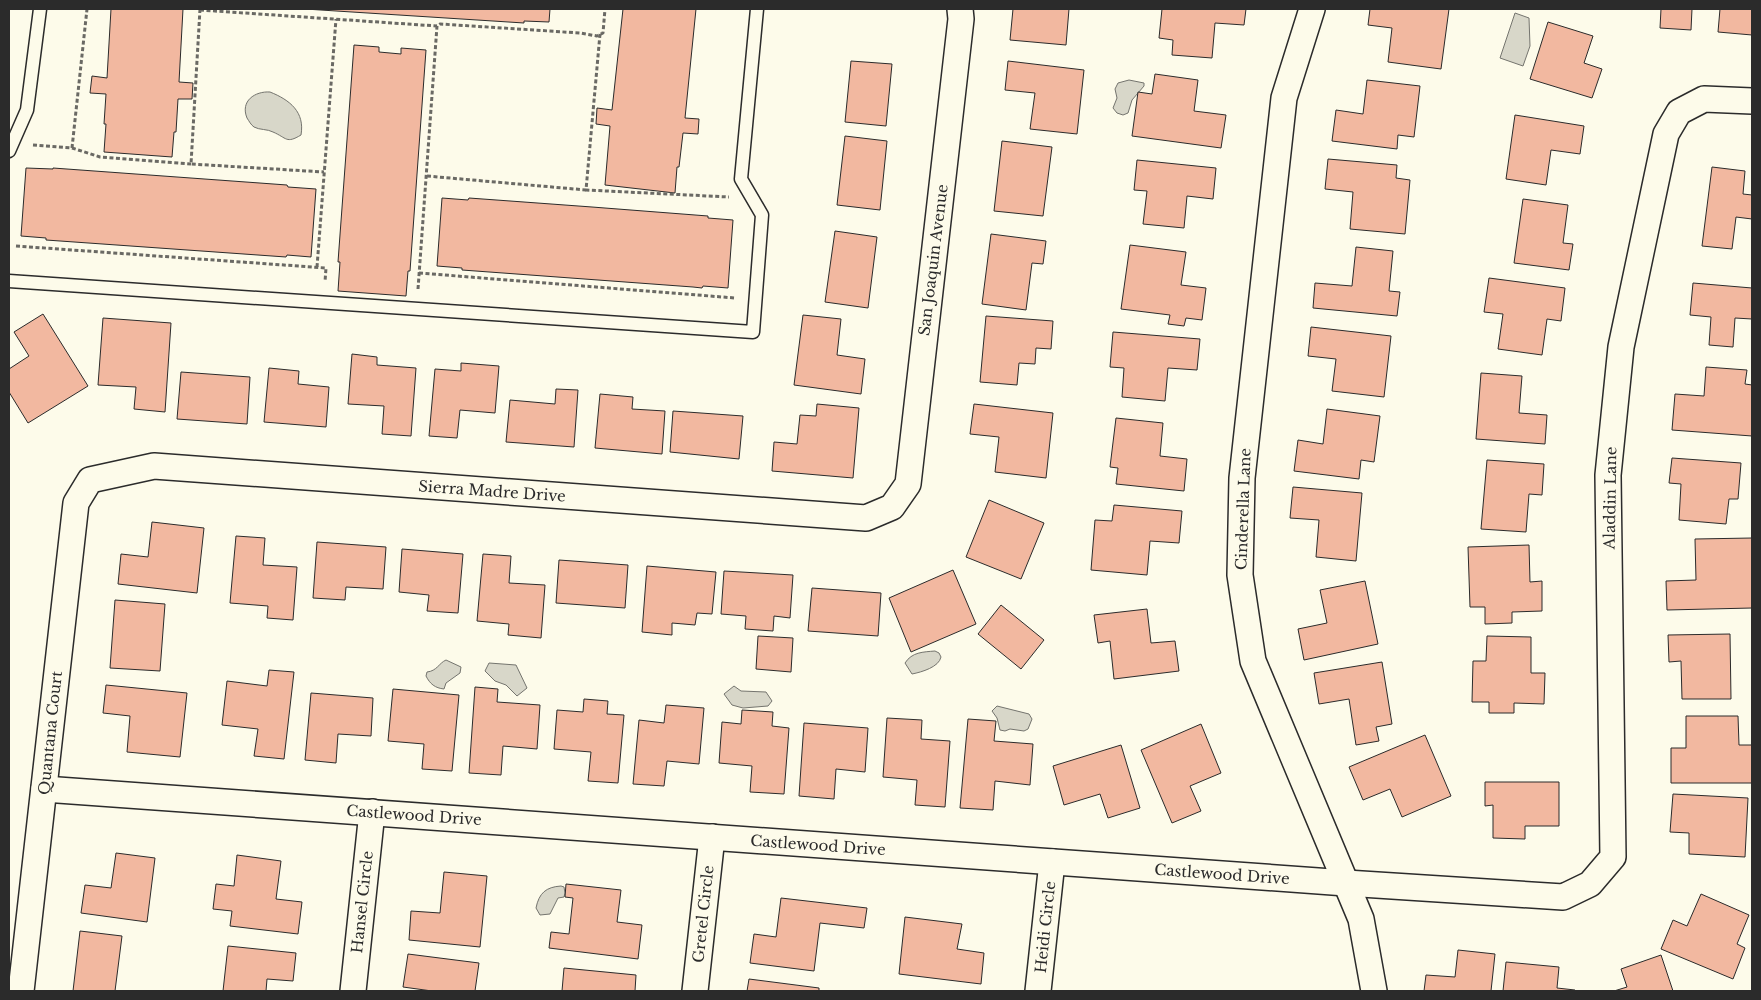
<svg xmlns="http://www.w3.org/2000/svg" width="1761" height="1000" viewBox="0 0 1761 1000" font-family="'Libre Baskerville',serif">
<rect width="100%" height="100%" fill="#fdfbea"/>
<g fill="#d8d7c9" stroke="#74746e">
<polygon points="1515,13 1529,18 1530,46 1523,66 1500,58"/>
<polygon points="1129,80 1144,83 1144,86 1132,100 1128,113 1123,115 1117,113 1113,108 1117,98 1115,89 1118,83"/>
<path d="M270,92C290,100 305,112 301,135C286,144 287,138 273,132C268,129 259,130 254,127C251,125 249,121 247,118C240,101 255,91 270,92Z"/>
<path d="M935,651L939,653L941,657C939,667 922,672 912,674L905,663C912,652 923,652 935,651Z"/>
<path d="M446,660L461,667L460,673L446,683L444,689C435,688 430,684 426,676L427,672C437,671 439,663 446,660Z"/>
<polygon points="489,663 516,665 527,688 517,696 506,685 495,681 485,671"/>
<polygon points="734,686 741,691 766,692 772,701 768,706 743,708 732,705 724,694"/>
<polygon points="997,706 1029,714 1032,719 1028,729 1024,731 1010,729 1005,731 1000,730 997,718 992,711"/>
<path d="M561,886L564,887L565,893L564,897L558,898L550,914L540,915L536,908C539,893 546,887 561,886Z"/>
</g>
<g fill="#f2b8a0" stroke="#2b2b2b">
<polygon points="111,9 183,9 179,82 193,83 192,99 178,99 176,132 174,132 172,157 104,152 106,124 104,124 106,94 90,93 92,76 107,78"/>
<polygon points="305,9 550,9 549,22 524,21 524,23"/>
<polygon points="623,9 696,9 685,118 699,119 698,134 683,133 679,167 677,167 675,193 605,185 610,126 596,124 597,108 612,110"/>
<polygon points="1013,9 1069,9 1066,45 1010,40"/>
<polygon points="1162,9 1246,9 1244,25 1215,23 1212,58 1172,55 1173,40 1159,38"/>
<polygon points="1370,9 1449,9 1441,69 1388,62 1392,28 1368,25"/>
<polygon points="1661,9 1692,9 1691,30 1660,28"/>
<polygon points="1720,9 1752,9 1752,35 1718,32"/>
<polygon points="1548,22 1593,36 1584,63 1602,69 1592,98 1530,79"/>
<polygon points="354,45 379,47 379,52 401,54 401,48 426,50 410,271 408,271 406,296 338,291 340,262 338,262"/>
<polygon points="851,61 892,64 886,126 845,122"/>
<polygon points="1008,61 1084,70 1077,134 1030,129 1035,93 1005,90"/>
<polygon points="1155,74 1198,80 1194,111 1226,115 1221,148 1132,136 1138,92 1152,94"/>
<polygon points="1367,80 1420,86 1414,137 1398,135 1397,149 1332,141 1336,110 1363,114"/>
<polygon points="1515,115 1584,126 1580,154 1551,150 1546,185 1506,179"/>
<polygon points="845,136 887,141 880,210 837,205"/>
<polygon points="1002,141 1052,147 1043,216 994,211"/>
<polygon points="1328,159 1397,165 1396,178 1410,180 1405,234 1350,229 1353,192 1325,189"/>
<polygon points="1137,160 1216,168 1213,199 1187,196 1184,228 1143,224 1147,191 1134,190"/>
<polygon points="1712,167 1745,171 1743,194 1752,195 1752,219 1736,217 1732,249 1702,246"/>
<polygon points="26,168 53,169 53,168 287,185 288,187 316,189 311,257 287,255 286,257 46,240 46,238 21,236"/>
<polygon points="442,198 468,200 469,198 592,207 708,216 708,218 733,220 728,288 703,286 702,288 693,287 462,270 462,268 437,266"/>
<polygon points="1523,199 1568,205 1563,243 1573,244 1569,270 1514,263"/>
<polygon points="835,231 877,237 868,308 825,302"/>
<polygon points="991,234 1046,241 1043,264 1032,263 1026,310 982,304"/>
<polygon points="1130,245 1186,252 1181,285 1206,288 1202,320 1186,318 1184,326 1168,324 1170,315 1121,309"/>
<polygon points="1356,247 1393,251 1389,291 1400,292 1397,316 1313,308 1315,283 1352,286"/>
<polygon points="1489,278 1565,288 1561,321 1547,319 1542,355 1498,349 1503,314 1484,312"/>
<polygon points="1693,283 1752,288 1752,319 1735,318 1733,347 1709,345 1711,317 1690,315"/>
<polygon points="43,314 88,386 28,423 9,392 9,369 29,356 14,332"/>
<polygon points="803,315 841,319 837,355 865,359 861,394 794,385"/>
<polygon points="986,316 1053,321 1051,349 1036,348 1035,364 1019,363 1017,385 980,382"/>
<polygon points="103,318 171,323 165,412 134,409 136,387 98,385"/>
<polygon points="1311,327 1391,336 1384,397 1332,391 1336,359 1308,356"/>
<polygon points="1113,332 1200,339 1197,370 1168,368 1165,401 1122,397 1124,368 1110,367"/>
<polygon points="352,354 377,357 377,365 416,368 411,436 382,434 384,406 348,404"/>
<polygon points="461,363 499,366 495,413 460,410 457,438 429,436 435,369 461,371"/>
<polygon points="1706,367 1747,370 1745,384 1752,385 1752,436 1672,430 1675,394 1704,396"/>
<polygon points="269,368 299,371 298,384 329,387 326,427 264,422"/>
<polygon points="181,372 250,377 247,424 177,419"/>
<polygon points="1481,373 1522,376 1519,413 1547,415 1545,444 1476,439"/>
<polygon points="556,389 578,390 574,447 506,442 510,400 555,404"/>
<polygon points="600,394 633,397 632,409 665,411 662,454 595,448"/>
<polygon points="817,404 859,408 853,478 772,471 774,442 797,444 800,415 816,416"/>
<polygon points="974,404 1053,413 1046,478 995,472 999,437 970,434"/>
<polygon points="1327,409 1380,416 1374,462 1361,460 1359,479 1294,471 1298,440 1323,444"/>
<polygon points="673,411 743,416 739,459 670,452"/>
<polygon points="1116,418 1163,423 1160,456 1187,459 1184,491 1116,484 1118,468 1110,467"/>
<polygon points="1672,458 1741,463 1738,499 1729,499 1726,524 1679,520 1681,484 1669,483"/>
<polygon points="1487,460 1544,464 1542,495 1529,494 1526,532 1481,529"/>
<polygon points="1293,487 1362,493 1356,561 1316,557 1319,520 1290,518"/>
<polygon points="989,500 1044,523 1021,579 966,557"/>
<polygon points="1114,505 1182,511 1179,543 1150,541 1147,575 1091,570 1095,520 1112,521"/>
<polygon points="152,522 204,528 197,593 118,584 121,554 148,557"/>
<polygon points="236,536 265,538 263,565 297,567 293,620 267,618 268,606 230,603"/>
<polygon points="1752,538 1752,608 1667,610 1666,581 1696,580 1695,539"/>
<polygon points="317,542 386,547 383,589 346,587 345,600 313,598"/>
<polygon points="1529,545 1530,582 1542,581 1542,611 1512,612 1512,623 1485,624 1485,607 1470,607 1468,547"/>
<polygon points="402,549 463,554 458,613 427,611 429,595 399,592"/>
<polygon points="483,554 511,556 509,583 545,585 541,638 508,635 509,624 477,621"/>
<polygon points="559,560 628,565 625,608 556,603"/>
<polygon points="647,566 716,572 712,614 697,613 695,625 672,623 672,635 642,632"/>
<polygon points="953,570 976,624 911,652 889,598"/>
<polygon points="724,571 793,575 790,618 774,616 773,631 745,629 746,616 721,614"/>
<polygon points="1365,581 1378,644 1304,660 1298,629 1327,623 1320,590"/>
<polygon points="812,588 881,593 878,636 808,631"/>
<polygon points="115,600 165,604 160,671 110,668"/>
<polygon points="1001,605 1044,640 1021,669 978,634"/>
<polygon points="1147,609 1151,643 1175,641 1179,671 1114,679 1110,641 1098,643 1094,615"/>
<polygon points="1730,634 1731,699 1682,699 1681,661 1669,662 1668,635"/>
<polygon points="758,636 793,638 791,672 756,669"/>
<polygon points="1487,636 1531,637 1531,673 1545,673 1544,704 1514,703 1514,713 1489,713 1489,702 1472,702 1473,661 1486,661"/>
<polygon points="1382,662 1392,724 1376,727 1379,741 1356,745 1349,699 1319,704 1314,673"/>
<polygon points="269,670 294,672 284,759 254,756 258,729 222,725 227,681 267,686"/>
<polygon points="106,685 187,693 180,757 127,752 130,716 103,713"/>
<polygon points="475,687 498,689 497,702 540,705 537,749 503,746 501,775 469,773"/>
<polygon points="393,689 459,695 452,771 422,769 424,744 388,741"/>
<polygon points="311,693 373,698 371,736 338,734 336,763 305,760"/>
<polygon points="584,699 608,701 607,714 624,715 618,783 588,781 591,752 554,749 557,710 583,712"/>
<polygon points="666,705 704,708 699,764 667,761 664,786 633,784 639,720 664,723"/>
<polygon points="742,710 773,712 772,726 789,728 784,794 750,792 752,766 719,763 722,722 741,724"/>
<polygon points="1686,716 1738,716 1739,745 1752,745 1752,783 1671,783 1671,748 1686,748"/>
<polygon points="887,718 922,720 921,739 950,741 945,807 915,805 917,780 883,777"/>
<polygon points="968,719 996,721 994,741 1033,744 1030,785 995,781 993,810 960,808"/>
<polygon points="804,723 868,728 865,772 836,769 834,799 799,796"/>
<polygon points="1201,724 1221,773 1190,786 1201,811 1172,823 1141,750"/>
<polygon points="1425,735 1451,796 1402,817 1390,789 1363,800 1349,767"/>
<polygon points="1121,745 1140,808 1108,818 1100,794 1064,805 1053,766"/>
<polygon points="1485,782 1559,782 1559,826 1525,826 1525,839 1493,838 1493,805 1485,806"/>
<polygon points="1673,794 1748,798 1745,857 1689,854 1689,833 1670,832"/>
<polygon points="116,853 155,858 147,922 81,913 85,885 111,888"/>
<polygon points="237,855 281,861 276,899 302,902 298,934 230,926 232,911 213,909 216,884 234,886"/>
<polygon points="444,872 487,876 480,947 409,940 411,911 440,913"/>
<polygon points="566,884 621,890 617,922 642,925 638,959 549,948 551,932 569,934 573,898 565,897"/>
<polygon points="1701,894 1749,915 1737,944 1745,948 1733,979 1661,949 1673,920 1687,926"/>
<polygon points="781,898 867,908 864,928 820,923 814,971 750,963 754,934 776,937"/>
<polygon points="905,917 962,924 957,949 984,953 981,984 899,974"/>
<polygon points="80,931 122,936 115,991 73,991"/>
<polygon points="228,946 296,953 293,981 267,979 266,991 223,991"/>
<polygon points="1458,950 1495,954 1491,991 1424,991 1426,975 1455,977"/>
<polygon points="408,954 479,963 475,991 432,991 403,987"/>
<polygon points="1661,955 1673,991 1614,991 1627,987 1621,969"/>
<polygon points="1506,962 1559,967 1557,988 1575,990 1575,991 1503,991"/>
<polygon points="564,968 636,975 635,991 562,991"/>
<polygon points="749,979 819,988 819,991 747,991"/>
</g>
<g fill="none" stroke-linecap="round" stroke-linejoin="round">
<g stroke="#2b2b2b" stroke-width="15">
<g id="lane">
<polyline points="9,151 27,110 40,9"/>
<polyline points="9,281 753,332 762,215 741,179 757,9"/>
</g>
</g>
<g stroke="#2b2b2b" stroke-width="28">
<g id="street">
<polyline points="1312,9 1284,98 1242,478 1240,575 1253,661 1361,919 1374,991"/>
<polyline points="44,789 1346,883 1563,897 1590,884 1613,857 1608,475 1621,347 1666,134 1679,112 1704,99 1752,101"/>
<polyline points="21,991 76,503 90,480 154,466 866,518 892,507 908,484 961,19 960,9"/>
<polyline points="353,991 372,812"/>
<polyline points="695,991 712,837"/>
<polyline points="1038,991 1052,862"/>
</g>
</g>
<g stroke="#6a6964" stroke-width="3" stroke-dasharray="4 2.5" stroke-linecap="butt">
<polyline points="200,9 191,164 324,172"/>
<polyline points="200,10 437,26"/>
<polyline points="600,34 586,190 729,197"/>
<polyline points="33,145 72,148 100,157 191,164"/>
<polyline points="72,148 87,9"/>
<polyline points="427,176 586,190"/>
<polyline points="16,246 326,268 325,282"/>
<polyline points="317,267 336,19"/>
<polyline points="419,273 735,298"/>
<polyline points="418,289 437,26 440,24 580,33 597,36 603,33 605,9"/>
</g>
<use href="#lane" stroke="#fdfbea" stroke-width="12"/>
<use href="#street" stroke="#fdfbea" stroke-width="25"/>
</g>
<g text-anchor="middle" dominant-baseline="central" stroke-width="4" stroke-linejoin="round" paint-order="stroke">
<g font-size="15" fill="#2b2b2b" stroke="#fdfbea">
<text transform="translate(933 260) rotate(-83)">San Joaquin Avenue</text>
<text transform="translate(492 491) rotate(4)">Sierra Madre Drive</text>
<text transform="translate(1610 498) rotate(-89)">Aladdin Lane</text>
<text transform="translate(1243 509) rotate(-88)">Cinderella Lane</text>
<text transform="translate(50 733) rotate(-84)">Quantana Court</text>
<text transform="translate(414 815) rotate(4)">Castlewood Drive</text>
<text transform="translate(818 845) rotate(4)">Castlewood Drive</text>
<text transform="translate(1222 874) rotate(4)">Castlewood Drive</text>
<text transform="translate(362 902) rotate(-84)">Hansel Circle</text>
<text transform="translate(703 914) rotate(-84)">Gretel Circle</text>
<text transform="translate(1045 927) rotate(-84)">Heidi Circle</text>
</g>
</g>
<rect width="1761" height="1000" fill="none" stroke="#2b2b2b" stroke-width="20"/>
</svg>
